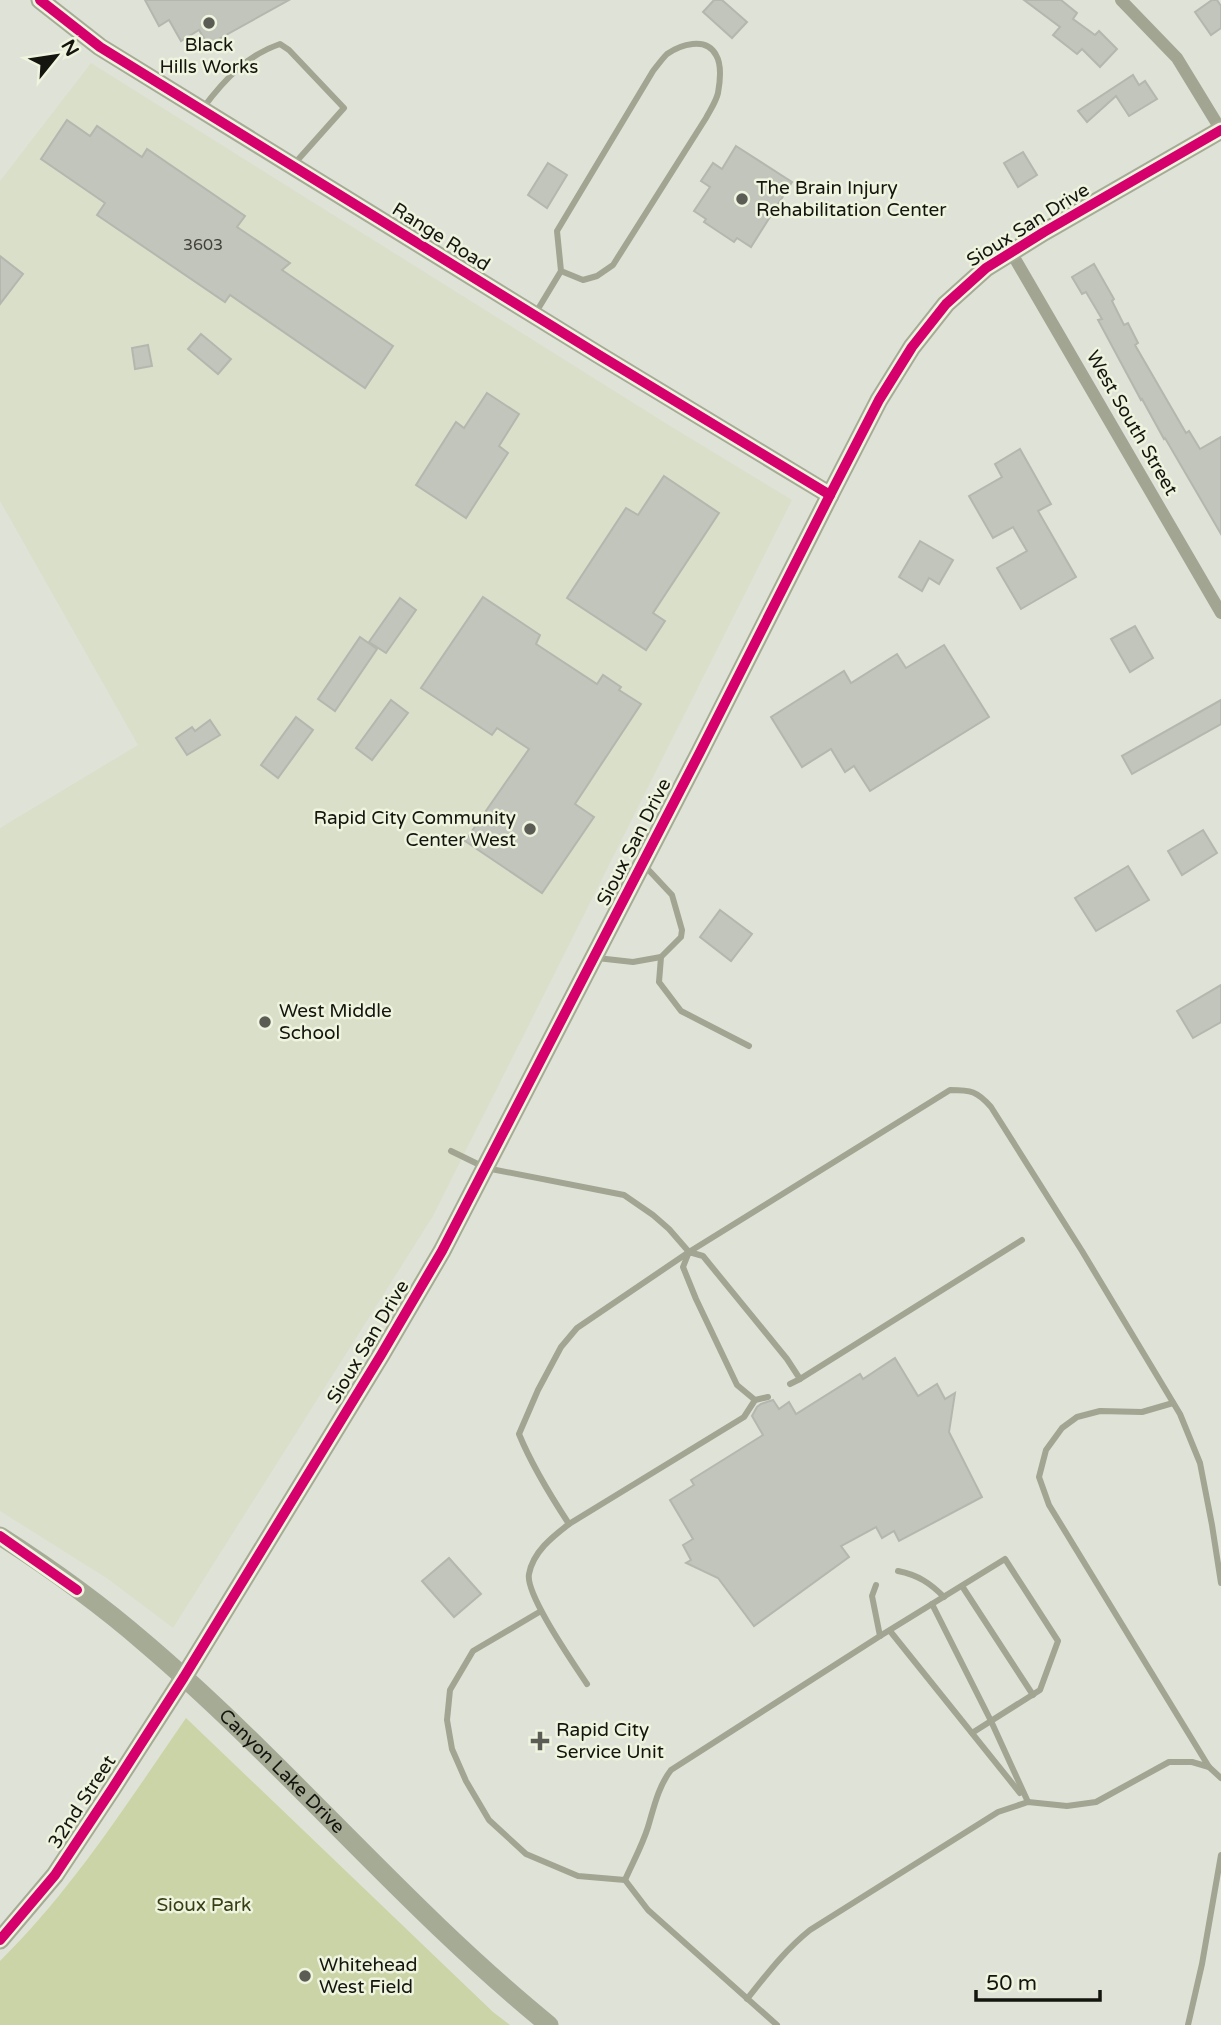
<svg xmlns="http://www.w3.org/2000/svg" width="1221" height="2025" viewBox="0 0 1221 2025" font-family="'Varela Round',sans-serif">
<rect width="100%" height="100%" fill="#dfe2d7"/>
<polygon fill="#dadfca" points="91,63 667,424 792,500 433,1216 173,1628 108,1579 0,1511 0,828 138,745 0,501 0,181"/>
<path fill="#cbd4a6" d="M186,1718L493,2012L510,2025H0V1961C73,1889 128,1802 186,1718Z"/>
<g fill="#c2c5bc" stroke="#b4b7ae" stroke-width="2">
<polygon points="145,0 289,0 208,45 199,30 181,41 169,20 159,26"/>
<polygon points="714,0 722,0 747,22 732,38 703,12"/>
<polygon points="1024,0 1061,0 1077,13 1073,19 1095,35 1099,31 1117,49 1100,67 1082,49 1077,54 1053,35 1060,27"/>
<polygon points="1212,0 1217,0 1221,6 1221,28 1211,35 1195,12"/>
<polygon points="1133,75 1139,85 1145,81 1157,99 1129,116 1116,96 1087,122 1078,111"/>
<polygon points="67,120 90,136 97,126 142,157 147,149 245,216 237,227 290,263 282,270 393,346 365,388 230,295 225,302 97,215 105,203 41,159"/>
<polygon points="736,146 792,182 751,247 737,238 734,242 704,222 706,219 694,211 710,187 701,181 713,163 722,169"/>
<polygon points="1023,152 1037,175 1018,187 1004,163"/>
<polygon points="548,163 567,175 547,208 528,195"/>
<polygon points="0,256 23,274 0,304"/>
<polygon points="1094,264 1114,299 1112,301 1124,325 1128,323 1138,343 1135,345 1186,433 1189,431 1200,449 1221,437 1221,534 1165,438 1164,439 1142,399 1141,400 1098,320 1102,319 1086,292 1082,294 1072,277"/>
<polygon points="201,334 231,359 218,374 188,349"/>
<polygon points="148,345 152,366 135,369 132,348"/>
<polygon points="487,393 519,414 499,446 508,453 466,518 416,485 456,422 464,428"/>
<polygon points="1020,449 1051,504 1038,511 1076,577 1021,609 997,568 1027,551 1013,527 993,538 969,496 1002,477 995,464"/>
<polygon points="664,476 719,513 653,613 665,621 646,650 567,598 626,508 638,515"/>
<polygon points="920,541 953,560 939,584 929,578 922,591 899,577"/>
<polygon points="483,597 540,635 536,644 597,684 603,675 621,687 619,690 641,704 575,804 594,817 542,893 465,841 529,749 497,728 492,735 421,688"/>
<polygon points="400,598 416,610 386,653 369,642"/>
<polygon points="1135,626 1153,658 1130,672 1111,639"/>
<polygon points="360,637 377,649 335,711 318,699"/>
<polygon points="944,645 989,717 870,791 854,766 845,772 831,749 802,767 771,717 844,671 851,683 897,654 906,668"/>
<polygon points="391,700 408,713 372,760 356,748"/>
<polygon points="1221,700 1221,724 1132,774 1122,756"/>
<polygon points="296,717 313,730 278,778 261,765"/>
<polygon points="210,720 220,735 187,755 176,738 192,727 195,731"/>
<polygon points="1203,830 1217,853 1182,875 1168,851"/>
<polygon points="1128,866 1149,900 1096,931 1075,898"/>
<polygon points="720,910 752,934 731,961 700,937"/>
<polygon points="1221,985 1221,1022 1193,1038 1177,1011"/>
<polygon points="895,1358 918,1396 937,1384 945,1399 955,1393 949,1432 982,1497 899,1541 894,1531 882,1538 876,1527 841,1546 849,1557 754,1626 718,1578 686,1563 691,1560 683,1545 693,1539 670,1500 694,1485 691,1480 763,1435 752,1416 757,1407 761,1404 773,1400 779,1409 789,1402 796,1414 860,1374 863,1379"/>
<polygon points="449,1558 481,1594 454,1617 422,1581"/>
</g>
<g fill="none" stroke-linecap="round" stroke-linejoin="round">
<g stroke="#a1a591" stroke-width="6">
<path d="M203,108C224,80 247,55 280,44L289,50L344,108L295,163"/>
<path d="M535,314L561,271L557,231L653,71C657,66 662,59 667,54C680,45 706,36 716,55C722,65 720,82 718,93C716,102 710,110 706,118L613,265L597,276L583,280L561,271"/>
<polyline points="661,957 659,982 681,1011 749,1046"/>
<polyline points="597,958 633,962 661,957 681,937 682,930 672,895 644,865"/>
<path d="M451,1151L486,1168L624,1195L653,1215L669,1229L689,1252L950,1090C971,1090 977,1091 991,1107L1082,1251L1180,1414L1200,1463L1212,1525L1221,1583"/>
<polyline points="800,1379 1022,1240"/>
<polyline points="768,1397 755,1400 737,1385 696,1299 683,1267 689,1252 703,1256 787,1359 800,1379 790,1384"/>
<polyline points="1173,1403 1142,1412 1100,1411 1077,1417 1062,1428 1046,1450 1039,1477 1049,1505 1209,1767 1221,1778"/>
<polyline points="569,1524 744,1417 755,1400"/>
<path d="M898,1571C918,1575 930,1583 944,1597"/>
<polyline points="876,1585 872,1596 880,1636"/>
<polyline points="962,1586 1033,1695"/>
<polyline points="932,1604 991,1721 1028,1802"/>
<polyline points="541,1611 473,1651 450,1690 447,1720 452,1749 466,1781 489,1820 526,1854 578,1876 625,1880 648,1910 777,2025"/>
<polyline points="890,1631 1020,1793"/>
<path d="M587,1684C574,1664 525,1594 529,1574C533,1552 552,1537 569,1524C550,1495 532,1466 519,1434L538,1390L561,1347L577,1328L689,1252"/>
<path d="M625,1880C633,1862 642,1846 648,1827C654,1807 658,1787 671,1770L880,1636L1005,1559L1058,1641L1040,1690L972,1733"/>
<path d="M747,1999C767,1974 785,1950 810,1930L998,1812L1028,1802L1067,1806L1096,1802L1169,1762H1192L1209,1767"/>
<polyline points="1188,2025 1202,1964 1221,1855"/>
</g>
<g stroke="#a1a591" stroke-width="12">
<polyline points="1121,0 1177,58 1221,130"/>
<polyline points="1011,252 1221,613"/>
</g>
<g stroke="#a6ab96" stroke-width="19">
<polyline points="40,0 100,47 599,355 830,495"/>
<path id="s1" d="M0,1536C50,1568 100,1604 145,1643C286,1763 405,1908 549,2025"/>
<polyline points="0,1940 55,1875 112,1789 184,1677 381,1355 442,1251 700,752 830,495 879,400 912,347 946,304 986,268 1044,232 1221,130"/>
</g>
<g stroke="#eff4df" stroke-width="15">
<g id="cycleway">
<polyline points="40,0 100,47 599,355 830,495"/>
<polyline points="0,1536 77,1590"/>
<polyline points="0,1940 55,1875 112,1789 184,1677 381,1355 442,1251 700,752 830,495 879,400 912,347 946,304 986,268 1044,232 1221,130"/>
</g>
</g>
<use href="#cycleway" stroke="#d6006c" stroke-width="10"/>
</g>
<g fill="#5b5d54" stroke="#eff4df" stroke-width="2.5">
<circle cx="209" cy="23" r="7"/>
<circle cx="742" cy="199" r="7"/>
<circle cx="530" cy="829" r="7"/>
<circle cx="265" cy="1022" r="7"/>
<path d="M536.5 1730.5h7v7h7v7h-7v7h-7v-7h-7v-7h7z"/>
<circle cx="305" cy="1976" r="7"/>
</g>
<g text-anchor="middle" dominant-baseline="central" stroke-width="5" stroke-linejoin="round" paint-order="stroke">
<g font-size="16" fill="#40413a">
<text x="203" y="245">3603</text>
</g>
<g font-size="19" fill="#14150e" stroke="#eff4df" text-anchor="start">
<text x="209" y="45" text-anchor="middle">Black<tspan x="209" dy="22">Hills Works</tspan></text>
<text x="756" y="188">The Brain Injury<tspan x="756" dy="22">Rehabilitation Center</tspan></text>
<text x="516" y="818" text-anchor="end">Rapid City Community<tspan x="516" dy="22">Center West</tspan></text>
<text x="279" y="1011">West Middle<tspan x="279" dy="22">School</tspan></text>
<text x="556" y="1730">Rapid City<tspan x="556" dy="22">Service Unit</tspan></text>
<text x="319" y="1965">Whitehead<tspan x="319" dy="22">West Field</tspan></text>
</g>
<g font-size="19" fill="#14150e" stroke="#eff4df">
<text transform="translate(1028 225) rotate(-32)">Sioux San Drive</text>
<text transform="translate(441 237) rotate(32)">Range Road</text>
<text transform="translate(1132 423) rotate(60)">West South Street</text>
<text transform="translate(634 842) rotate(-63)">Sioux San Drive</text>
<text transform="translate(368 1342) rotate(-59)">Sioux San Drive</text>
<text stroke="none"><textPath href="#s1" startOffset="368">Canyon Lake Drive</textPath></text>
<text transform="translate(82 1802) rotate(-57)">32nd Street</text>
</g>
<g font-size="19" fill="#373e13" stroke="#eff4df">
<text x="204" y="1905">Sioux Park</text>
</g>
</g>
<g transform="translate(56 56) rotate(60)" stroke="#eff4df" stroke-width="5" paint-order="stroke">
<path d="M0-5L12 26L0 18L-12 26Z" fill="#14150e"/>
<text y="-10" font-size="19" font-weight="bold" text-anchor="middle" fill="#14150e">N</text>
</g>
<path d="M976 1990v10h124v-10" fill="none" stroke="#14150e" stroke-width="3.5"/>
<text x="986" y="1990" font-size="21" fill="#14150e" stroke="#eff4df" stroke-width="5" paint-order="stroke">50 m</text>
</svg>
